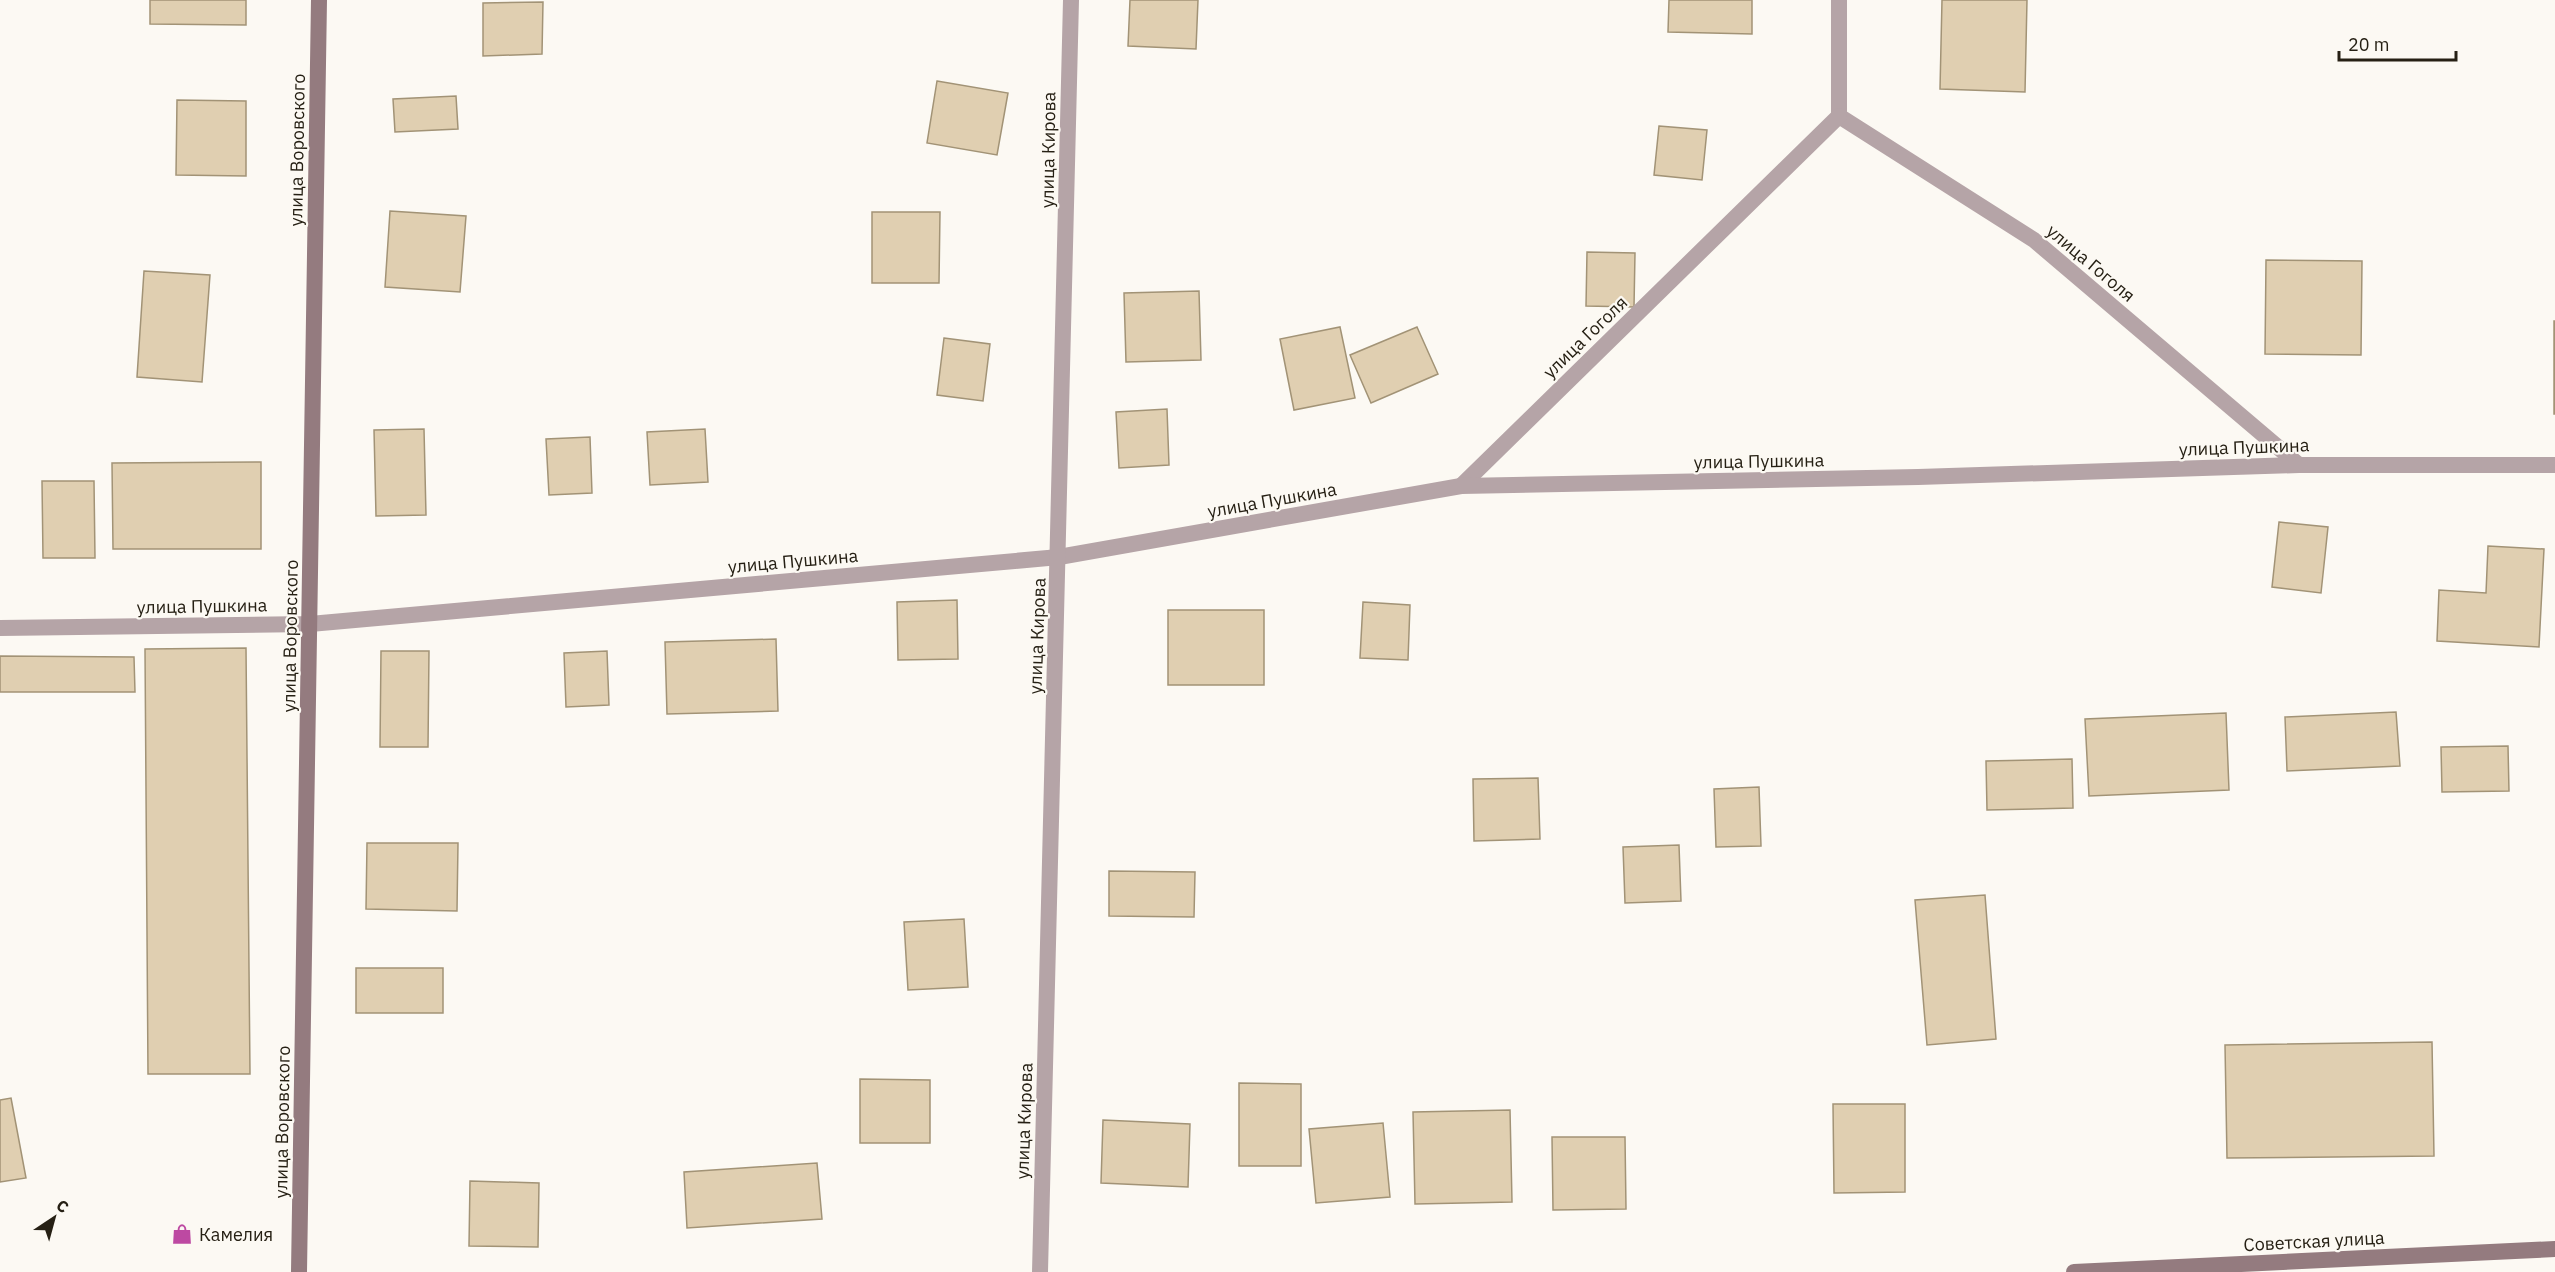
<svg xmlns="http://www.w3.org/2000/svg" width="2555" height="1272" viewBox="0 0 2555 1272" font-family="'IBM Plex Sans',sans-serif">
<rect width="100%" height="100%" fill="#fcf9f3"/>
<g fill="#e0cfb1" stroke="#a29376" stroke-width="1.5">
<polygon points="150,0 246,0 246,25 150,24"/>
<polygon points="1130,0 1198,0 1196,49 1128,46"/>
<polygon points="1669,0 1752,0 1752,34 1668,32"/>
<polygon points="1942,0 2027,0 2025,92 1940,89"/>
<polygon points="543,2 542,54 483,56 483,3"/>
<polygon points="937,81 1008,93 997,155 927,143"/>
<polygon points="456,96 458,129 395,132 393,99"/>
<polygon points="177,100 246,101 246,176 176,175"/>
<polygon points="1659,126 1707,130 1702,180 1654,175"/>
<polygon points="390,211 466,216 460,292 385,287"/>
<polygon points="872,212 940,212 939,283 872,283"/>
<polygon points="1587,252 1635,253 1634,307 1586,306"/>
<polygon points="2266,260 2362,261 2361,355 2265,354"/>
<polygon points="144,271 210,275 202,382 137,377"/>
<polygon points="1199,291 1201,360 1126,362 1124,293"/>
<rect x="2554" y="321" width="1" height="93"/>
<polygon points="1340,327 1355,398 1294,410 1280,339"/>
<polygon points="1417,327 1438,374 1371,403 1350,355"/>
<polygon points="944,338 990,344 983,401 937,395"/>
<polygon points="1167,409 1169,465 1119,468 1116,412"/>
<polygon points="424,429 426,515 376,516 374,430"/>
<polygon points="705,429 708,482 650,485 647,432"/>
<polygon points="590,437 592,493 549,495 546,439"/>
<polygon points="261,462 261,549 113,549 112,463"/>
<polygon points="42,481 94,481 95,558 43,558"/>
<polygon points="2279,522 2328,527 2321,593 2272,587"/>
<polygon points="2488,546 2544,549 2539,647 2437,641 2439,590 2486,593"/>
<polygon points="957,600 958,659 898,660 897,602"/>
<polygon points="1363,602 1410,605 1408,660 1360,658"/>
<rect x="1168" y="610" width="96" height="75"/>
<polygon points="776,639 778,711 667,714 665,642"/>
<polygon points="246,648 250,1074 148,1074 145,649"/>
<polygon points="381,651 429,651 428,747 380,747"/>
<polygon points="607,651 609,705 566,707 564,653"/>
<polygon points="0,656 134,657 135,692 0,692"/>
<polygon points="2396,712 2400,766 2287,771 2285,717"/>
<polygon points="2226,713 2229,790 2089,796 2085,719"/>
<polygon points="2508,746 2509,791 2442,792 2441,747"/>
<polygon points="2072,759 2073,808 1987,810 1986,761"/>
<polygon points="1538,778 1540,839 1474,841 1473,779"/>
<polygon points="1759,787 1761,846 1716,847 1714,789"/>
<polygon points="367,843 458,843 457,911 366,909"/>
<polygon points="1679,845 1681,901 1625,903 1623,847"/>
<polygon points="1109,871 1195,872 1194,917 1109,916"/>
<polygon points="1985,895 1996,1039 1927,1045 1915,900"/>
<polygon points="964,919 968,987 908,990 904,922"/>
<rect x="356" y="968" width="87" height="45"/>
<polygon points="2432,1042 2434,1156 2227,1158 2225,1045"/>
<polygon points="860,1079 930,1080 930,1143 860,1143"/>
<polygon points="1239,1083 1301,1084 1301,1166 1239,1166"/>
<polygon points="11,1098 26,1178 0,1182 0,1100"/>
<polygon points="1833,1104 1905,1104 1905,1192 1834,1193"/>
<polygon points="1510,1110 1512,1202 1415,1204 1413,1112"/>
<polygon points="1103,1120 1190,1124 1188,1187 1101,1183"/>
<polygon points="1383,1123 1390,1197 1316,1203 1309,1129"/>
<polygon points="1552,1137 1625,1137 1626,1209 1553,1210"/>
<polygon points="817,1163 822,1219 687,1228 684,1172"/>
<polygon points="470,1181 539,1183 538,1247 469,1246"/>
</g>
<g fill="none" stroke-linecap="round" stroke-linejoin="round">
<g stroke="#b5a4a7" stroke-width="16">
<polyline points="1839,0 1839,116 2034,240 2299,465"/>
<polyline points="1461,486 1839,116"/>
<polyline points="0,628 310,624 1059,557 1461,486 1918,477 2299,465 2555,465"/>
<polyline points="1040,1272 1071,0"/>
</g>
<g stroke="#947b7f" stroke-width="16">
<polyline points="299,1272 319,0"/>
<polyline points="2074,1272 2555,1249"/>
</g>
</g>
<defs>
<g id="shop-bare" transform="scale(1.62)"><path d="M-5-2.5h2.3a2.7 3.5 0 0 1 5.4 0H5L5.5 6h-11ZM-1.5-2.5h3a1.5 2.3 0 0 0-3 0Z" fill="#bd49a2" stroke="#fcf9f3" stroke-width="2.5" paint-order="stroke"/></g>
</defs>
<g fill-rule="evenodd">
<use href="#shop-bare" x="182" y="1234"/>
</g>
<g text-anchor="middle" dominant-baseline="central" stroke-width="4.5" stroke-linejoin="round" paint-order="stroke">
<g font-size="18" fill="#262014" stroke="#fcf9f3">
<text transform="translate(297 150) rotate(-89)">улица Воровского</text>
<text transform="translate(1048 150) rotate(-89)">улица Кирова</text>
<text transform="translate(2091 263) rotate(40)">улица Гоголя</text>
<text transform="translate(1585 337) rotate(-44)">улица Гоголя</text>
<text transform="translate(2244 447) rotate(-2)">улица Пушкина</text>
<text transform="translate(1759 461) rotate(-1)">улица Пушкина</text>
<text transform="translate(1272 500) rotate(-10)">улица Пушкина</text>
<text transform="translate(793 561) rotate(-5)">улица Пушкина</text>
<text transform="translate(202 606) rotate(-1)">улица Пушкина</text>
<text transform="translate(290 636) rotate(-89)">улица Воровского</text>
<text transform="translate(1037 636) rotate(-88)">улица Кирова</text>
<text transform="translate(1024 1121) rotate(-88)">улица Кирова</text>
<text transform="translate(282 1122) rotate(-89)">улица Воровского</text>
<text transform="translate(2314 1241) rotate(-3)">Советская улица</text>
</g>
<g font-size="18" fill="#262014" stroke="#fcf9f3" text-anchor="start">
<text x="199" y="1234">Камелия</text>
</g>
</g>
<g transform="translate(54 1218) rotate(36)" stroke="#fcf9f3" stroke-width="4.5" paint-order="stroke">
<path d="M0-4.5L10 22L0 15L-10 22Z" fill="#262014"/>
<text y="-9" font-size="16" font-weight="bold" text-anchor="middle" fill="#262014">С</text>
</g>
<path d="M2339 51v9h117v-9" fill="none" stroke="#262014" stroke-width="3"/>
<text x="2348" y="51" font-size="18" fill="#262014" stroke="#fcf9f3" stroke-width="4.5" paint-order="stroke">20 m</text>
</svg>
